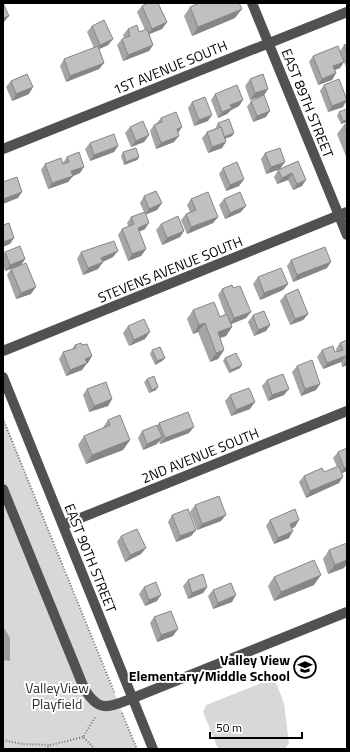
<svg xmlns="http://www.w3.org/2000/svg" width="350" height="752" viewBox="0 0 350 752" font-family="'Titillium Web',sans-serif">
<rect width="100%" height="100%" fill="#fff"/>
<g fill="#d8d8d8">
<polygon points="3,417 137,749 3,749"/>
<polygon points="274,678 284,703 289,743 285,749 218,749 203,712 206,705"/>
</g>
<polygon fill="#9f9f9f" points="3,626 10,638 10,661 3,660"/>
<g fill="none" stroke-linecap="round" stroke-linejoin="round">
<g stroke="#737373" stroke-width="2" stroke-dasharray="1 2" stroke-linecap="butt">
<polyline points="3,419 115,694"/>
<polyline points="122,713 137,749"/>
<polyline points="3,740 22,744 51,745"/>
<polyline points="45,749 51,745 83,737"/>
<polyline points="95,749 83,737 96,716"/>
</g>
<g stroke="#515151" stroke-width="10">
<polyline points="252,3 347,235"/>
<polyline points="3,149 347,12"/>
<polyline points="3,351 347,212"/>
<polyline points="3,377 153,749"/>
<path d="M3,489L84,688C99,714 109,707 133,698L347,612"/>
<polyline points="63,525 347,411"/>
</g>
</g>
<g fill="#a5a5a5">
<polygon points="142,6 167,22 162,29 149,34 153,45 149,51 123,61 117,45 122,39 124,38 123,35 128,29 139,32 145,30 137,12"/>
<polygon points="190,7 235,18 192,36 184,16"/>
<polygon points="92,26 113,39 108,45 99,49 104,63 99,69 66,82 60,66 64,59 94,48 87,32"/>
<polygon points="347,44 347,70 344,62 340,68 335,70 336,73 332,80 318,85 309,62 313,56 340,51 344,45"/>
<polygon points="250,79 268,89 264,95 250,100 245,86"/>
<polygon points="11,81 29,94 12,101 6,87"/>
<polygon points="324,85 343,107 328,112 320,91"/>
<polygon points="215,94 239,106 231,110 227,114 218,118 211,100"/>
<polygon points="251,101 266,117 253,122 247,107"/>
<polygon points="192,102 208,121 194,126 188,108"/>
<polygon points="339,112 347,122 341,124 337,116"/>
<polygon points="161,118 182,127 178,133 174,142 156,149 150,131 154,125 156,124"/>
<polygon points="218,123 232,136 225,139 222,148 208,153 202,138 207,132 216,128 216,127"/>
<polygon points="347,124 347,159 337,134 344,125"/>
<polygon points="130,127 149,135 144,142 131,147 125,133"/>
<polygon points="90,143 118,146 114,152 90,161 85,149"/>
<polygon points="123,152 139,157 137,160 124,165 121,156"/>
<polygon points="265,153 280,169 266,174 261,159"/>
<polygon points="67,157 80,173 73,176 68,182 48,189 41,170 45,164 63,163"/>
<polygon points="298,161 302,186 293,190 288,180 277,184 274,177 278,170"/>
<polygon points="223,168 244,179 239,186 226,191 219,174"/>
<polygon points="144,196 162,203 157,210 146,214 145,229 139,232 146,249 141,256 128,261 118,235 122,229 128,226 127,223 131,217 144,212 140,203"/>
<polygon points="191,199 218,217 213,223 187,234 181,220 186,214 190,212 187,205"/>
<polygon points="224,199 241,212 225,219 219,205"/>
<polygon points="161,224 184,231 180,237 162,245 156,230"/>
<polygon points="5,252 25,259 21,265 5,271 3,265 3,255"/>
<polygon points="81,252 113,257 103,262 98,269 83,275 77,259"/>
<polygon points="291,260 327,268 293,282 287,266"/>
<polygon points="11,269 31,294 16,299 7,275"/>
<polygon points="258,277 288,284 283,290 260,300 253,284"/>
<polygon points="222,289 246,318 231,324 232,327 226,336 220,338 224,350 218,359 210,362 198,332 193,334 187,319 193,310 220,317 225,314 218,295"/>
<polygon points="285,295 308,314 303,320 290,325 280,301"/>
<polygon points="253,315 270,325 266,331 254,336 248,322"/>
<polygon points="128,326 145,339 129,346 123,333"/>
<polygon points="347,341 347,365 342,367 341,362 323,369 317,357 322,350 335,352 337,352 336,349 340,343"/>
<polygon points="75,345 82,345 88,363 87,363 82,370 66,376 59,359 63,352 72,349"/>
<polygon points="152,350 165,358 162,361 155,365 150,354"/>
<polygon points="225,358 240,368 229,373 223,361"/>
<polygon points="297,366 320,384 316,390 301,396 292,372"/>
<polygon points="147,379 158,387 156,390 149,393 144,382"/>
<polygon points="267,380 284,395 268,401 262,386"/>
<polygon points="87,389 112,399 108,406 89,412 83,395"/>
<polygon points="230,395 250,409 231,416 225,401"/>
<polygon points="108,420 130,440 123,450 86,464 78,445 84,436 102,429"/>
<polygon points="159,423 189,433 160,444 159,441 157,444 143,450 138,438 142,431 157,426"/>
<polygon points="338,452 347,471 342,473 339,483 306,498 299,482 304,476 324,472 337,467 333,458"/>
<polygon points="195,505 221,521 197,530 190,512"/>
<polygon points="172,515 196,530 191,536 176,542 168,522"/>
<polygon points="270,520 295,527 292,528 289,538 274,544 266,526"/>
<polygon points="121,536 141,554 125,562 117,542"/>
<polygon points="329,550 344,568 328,574 323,559"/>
<polygon points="274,577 314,585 274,601 268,586"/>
<polygon points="188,580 207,587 203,593 188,599 183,586"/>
<polygon points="144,587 157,601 145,606 139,594"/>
<polygon points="213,590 232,602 213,609 208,596"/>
<polygon points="154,617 173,636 157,642 150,623"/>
</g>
<g fill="#868686">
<polygon points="242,9 235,18 192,36 198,27"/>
<polygon points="9,16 3,23 3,18"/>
<polygon points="167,22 162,29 147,35 152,29"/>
<polygon points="113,39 108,45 95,51 100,45"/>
<polygon points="153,45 149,51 123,61 128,55"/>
<polygon points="344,62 340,68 329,72 333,66"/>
<polygon points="104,63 99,69 66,82 70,76"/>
<polygon points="336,73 332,80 318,85 322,79"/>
<polygon points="33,87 29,94 12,101 16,94"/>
<polygon points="268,89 264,95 250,100 255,93"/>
<polygon points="243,100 239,106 231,110 227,114 218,118 222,112 230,105"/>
<polygon points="347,100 343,107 328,112 332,106"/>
<polygon points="270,111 266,117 253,122 257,116"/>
<polygon points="212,115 208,121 194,126 199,120"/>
<polygon points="347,120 347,122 341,124 343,121"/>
<polygon points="182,127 177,134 177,129"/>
<polygon points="234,133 232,136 221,140 224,137"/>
<polygon points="149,135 144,142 131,147 136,141"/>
<polygon points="179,136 174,142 156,149 161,143"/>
<polygon points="226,142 222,148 208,153 212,147"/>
<polygon points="118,146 114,152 90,161 94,155"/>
<polygon points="139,157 137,160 124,165 126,162"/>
<polygon points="285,162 280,169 266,174 271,167"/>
<polygon points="84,167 80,173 73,176 68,182 48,189 52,183 71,171"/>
<polygon points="292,173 288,180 277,184 282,178"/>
<polygon points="244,179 239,186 226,191 230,185"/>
<polygon points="306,180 302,186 293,190 297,184"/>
<polygon points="22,192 18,198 3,204 3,199"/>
<polygon points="162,203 157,210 145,215 149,209"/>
<polygon points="246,206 241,212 225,219 230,213"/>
<polygon points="218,217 213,223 187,234 191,227"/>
<polygon points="149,223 145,229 133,234 138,228"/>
<polygon points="184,231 180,237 162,245 167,238"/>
<polygon points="14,238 10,244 3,247 3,242"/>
<polygon points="146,249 141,256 128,261 132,254"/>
<polygon points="118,251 113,257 97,264 101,258"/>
<polygon points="25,259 21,265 5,271 10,265"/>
<polygon points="103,262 98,269 83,275 88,268"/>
<polygon points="331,262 327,268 293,282 297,275"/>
<polygon points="288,284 283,290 260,300 264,293"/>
<polygon points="36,287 31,294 16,299 21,293"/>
<polygon points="251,312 246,318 229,325 234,318"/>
<polygon points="308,314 303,320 290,325 295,319"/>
<polygon points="205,323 198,332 193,334 199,325"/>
<polygon points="270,325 266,331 254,336 258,330"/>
<polygon points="232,327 226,336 211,341 218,332"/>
<polygon points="150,332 145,339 129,346 134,340"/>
<polygon points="224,350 218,359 210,362 216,353"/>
<polygon points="92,356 88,363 81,365 85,359"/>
<polygon points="345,356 341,362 323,369 327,363"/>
<polygon points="165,358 162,361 155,365 157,361"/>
<polygon points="347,360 347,365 342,367"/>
<polygon points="87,363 82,370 66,376 70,370"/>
<polygon points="242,365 240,368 229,373 231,370"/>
<polygon points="320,384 316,390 301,396 305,389"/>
<polygon points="158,387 156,390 149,393 152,390"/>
<polygon points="289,389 284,395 268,401 272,395"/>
<polygon points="112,399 108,406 89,412 94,406"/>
<polygon points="255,402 250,409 231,416 236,410"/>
<polygon points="194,427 189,433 160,444 165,438"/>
<polygon points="162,437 157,444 143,450 147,444"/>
<polygon points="130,440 123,450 86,464 92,455"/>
<polygon points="347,467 347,471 340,474 344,468"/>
<polygon points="343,477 339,483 306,498 310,491"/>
<polygon points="226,515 221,521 197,530 202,524"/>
<polygon points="299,520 295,527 286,530 290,524"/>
<polygon points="196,530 191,536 176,542 180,536"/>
<polygon points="293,531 289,538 274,544 278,538"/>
<polygon points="146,548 141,554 125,562 130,555"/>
<polygon points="347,558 347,564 344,568 328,574 335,565"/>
<polygon points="321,575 314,585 274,601 281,592"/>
<polygon points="207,587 203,593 188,599 192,593"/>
<polygon points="161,595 157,601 145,606 149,600"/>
<polygon points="236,595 232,602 213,609 218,603"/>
<polygon points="178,629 173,636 157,642 161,635"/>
</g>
<g fill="#c0c0c0" stroke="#868686">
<polygon points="3,3 9,16 3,18"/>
<polygon points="148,3 158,3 167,22 152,29 142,6"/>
<polygon points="199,3 239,3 242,9 198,27 190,7"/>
<polygon points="104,20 113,39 100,45 92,26"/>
<polygon points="137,25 139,32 147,29 153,45 128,55 122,39 130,36 128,29"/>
<polygon points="347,44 347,52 344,45"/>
<polygon points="98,46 104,63 70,76 64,59"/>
<polygon points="338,46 344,62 333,66 336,73 322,79 313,56"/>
<polygon points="27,74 33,87 16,94 11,81"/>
<polygon points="263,74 268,89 255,93 250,79"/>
<polygon points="339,79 347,100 332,106 324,85"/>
<polygon points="237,85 243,100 230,105 232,108 222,112 215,94"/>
<polygon points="264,95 270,111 257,116 251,101"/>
<polygon points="205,97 212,115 199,120 192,102"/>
<polygon points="347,109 347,120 343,121 339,112"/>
<polygon points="176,112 182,127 177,129 179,136 161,143 154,125 162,122 161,118"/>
<polygon points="229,119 234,133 224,137 221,127 220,127 218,123"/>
<polygon points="143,121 149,135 136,141 130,127"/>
<polygon points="347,124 347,134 344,125"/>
<polygon points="221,127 226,142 212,147 207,132"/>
<polygon points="114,134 118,146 94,155 90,143"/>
<polygon points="136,148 139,157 126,162 123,152"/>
<polygon points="280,148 285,162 271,167 265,153"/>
<polygon points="79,152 84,167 71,171 73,176 52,183 45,164 61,158 63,164 69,162 67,157"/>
<polygon points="298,161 306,180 297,184 292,173 282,178 278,170"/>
<polygon points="237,162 244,179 230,185 223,168"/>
<polygon points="17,177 22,192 3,199 3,182"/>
<polygon points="156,191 162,203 149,209 144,196"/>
<polygon points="208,192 218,217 191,227 186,214 196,210 191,199"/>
<polygon points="240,192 246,206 230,213 224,199"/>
<polygon points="145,212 149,223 138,228 146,249 132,254 122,229 134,224 131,217"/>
<polygon points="178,216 184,231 167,238 161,224"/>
<polygon points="9,223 14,238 3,242 3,225"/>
<polygon points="114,241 118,251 101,258 103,262 88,268 81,252"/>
<polygon points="20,246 25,259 10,265 5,252"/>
<polygon points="325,247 331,262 297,275 291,260"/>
<polygon points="26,263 36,287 21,293 11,269"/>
<polygon points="281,268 288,284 264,293 258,277"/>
<polygon points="232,285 233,288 240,286 251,312 234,318 222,289"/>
<polygon points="298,289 308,314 295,319 285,295"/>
<polygon points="214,302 220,317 227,314 232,327 218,332 224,350 216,353 205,323 199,325 193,310"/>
<polygon points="264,311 270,325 258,330 253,315"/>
<polygon points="144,319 150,332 134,340 128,326"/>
<polygon points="347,340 347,360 345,356 327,363 322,350 333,346 335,352 343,350 340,343"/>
<polygon points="81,343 82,345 87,344 92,356 85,359 87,363 70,370 63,352 76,348 75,345"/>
<polygon points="160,347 165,358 157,361 152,350"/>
<polygon points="236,353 242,365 231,370 225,358"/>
<polygon points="312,360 320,384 305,389 297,366"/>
<polygon points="283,374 289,389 272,395 267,380"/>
<polygon points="154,376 158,387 152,390 147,379"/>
<polygon points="106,382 112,399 94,406 87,389"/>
<polygon points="249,388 255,402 236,410 230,395"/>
<polygon points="188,412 194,427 165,438 159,423"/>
<polygon points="120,415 130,440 92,455 84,436 110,425 108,420"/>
<polygon points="157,425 162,437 147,444 142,431"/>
<polygon points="347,448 347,467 344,468 338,452"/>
<polygon points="339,466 343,477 310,491 304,476 322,468 324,472"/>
<polygon points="219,496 226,515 202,524 195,505"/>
<polygon points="188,509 196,530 180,536 172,515"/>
<polygon points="295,509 299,520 290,524 293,531 278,538 270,520"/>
<polygon points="137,529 146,548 130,555 121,536"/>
<polygon points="347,543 347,560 335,565 329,550"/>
<polygon points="314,560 321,575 281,592 274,577"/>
<polygon points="203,574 207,587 192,593 188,580"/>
<polygon points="156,582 161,595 149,600 144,587"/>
<polygon points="231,583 236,595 218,603 213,590"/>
<polygon points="171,611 178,629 161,635 154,617"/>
</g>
<defs>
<g id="school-ring" transform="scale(1.15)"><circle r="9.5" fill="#fff" stroke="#000" stroke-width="1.5"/><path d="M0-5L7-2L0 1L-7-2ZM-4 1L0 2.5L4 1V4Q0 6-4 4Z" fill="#000"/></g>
</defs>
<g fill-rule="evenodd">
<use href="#school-ring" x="305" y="667"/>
</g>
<g text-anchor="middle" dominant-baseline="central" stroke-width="4" stroke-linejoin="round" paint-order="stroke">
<g font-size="14" fill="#000" stroke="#fff">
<text transform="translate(170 67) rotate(-22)">1ST AVENUE SOUTH</text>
<text transform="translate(308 103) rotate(68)">EAST 89TH STREET</text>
<text transform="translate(170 269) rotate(-22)">STEVENS AVENUE SOUTH</text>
<text transform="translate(200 455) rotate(-22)">2ND AVENUE SOUTH</text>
<text transform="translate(91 558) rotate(68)">EAST 90TH STREET</text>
</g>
<g font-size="14" font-weight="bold" fill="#000" stroke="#fff" text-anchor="end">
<text x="290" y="659">Valley View<tspan x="290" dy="16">Elementary/Middle School</tspan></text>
</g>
<g font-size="14" fill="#2f2f2f" stroke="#fff">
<text x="57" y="687">ValleyView<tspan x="57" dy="16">Playfield</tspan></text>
</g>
</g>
<rect width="350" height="752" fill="none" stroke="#000000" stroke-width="8"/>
<path d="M210 732v6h92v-6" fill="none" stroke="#000000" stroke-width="2"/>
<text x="216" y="732" font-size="12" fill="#000000" stroke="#ffffff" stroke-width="3" paint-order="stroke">50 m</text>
</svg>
